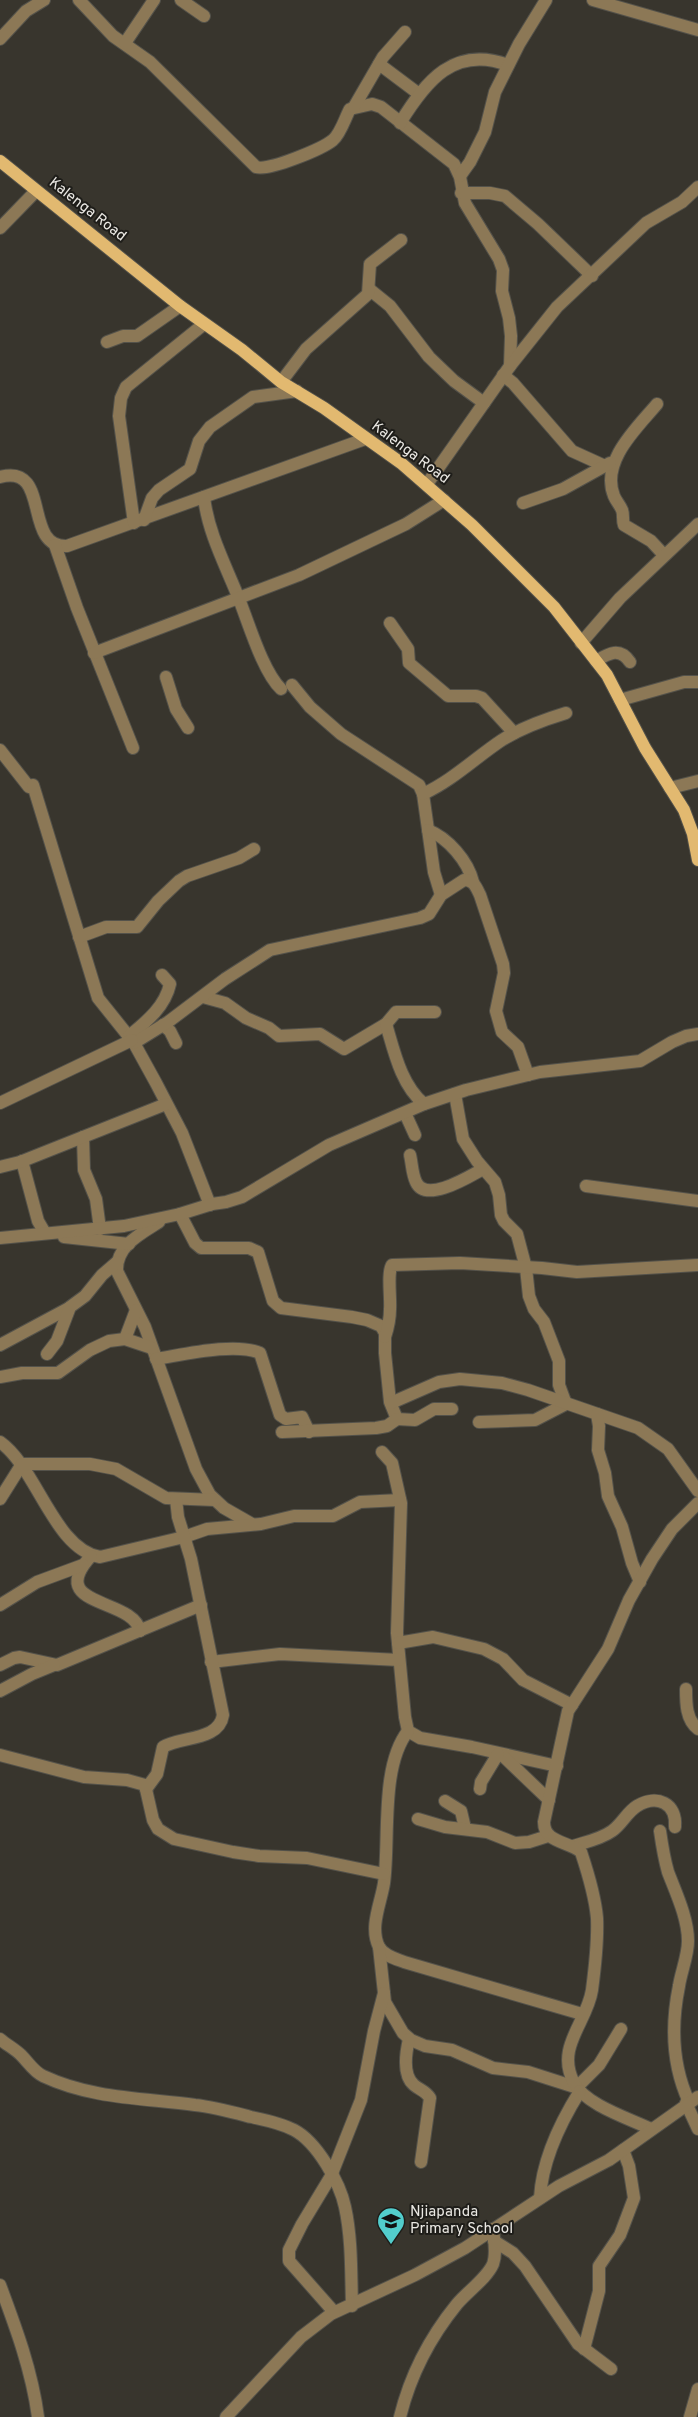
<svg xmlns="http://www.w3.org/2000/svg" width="698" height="2417" viewBox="0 0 698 2417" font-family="Overpass,sans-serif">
<rect width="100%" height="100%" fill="#38352d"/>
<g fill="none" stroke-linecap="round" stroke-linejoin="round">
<g stroke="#54524a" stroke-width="14">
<g id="minor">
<path d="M79,0L113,36L150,62L256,167C269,171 322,149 333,140C341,133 345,118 350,109L372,104L381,107L454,164L460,177L465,203L499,259L503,270L502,291L509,318L511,336L510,366"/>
<polyline points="181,0 204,16"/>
<polyline points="593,0 698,30"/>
<polyline points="0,39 26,11 44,0"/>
<polyline points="125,43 154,0"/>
<polyline points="379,64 419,94"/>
<polyline points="354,107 383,57 405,32"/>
<path d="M400,123C426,81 454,45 508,65"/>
<polyline points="460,176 470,162 485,132 495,92 519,44 546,0"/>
<polyline points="461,193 490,193 505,196 538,224 592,276"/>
<polyline points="0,228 36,191"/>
<polyline points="369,289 390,306 429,357 454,381 484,403"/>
<polyline points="107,342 123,336 137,336 180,306"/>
<polyline points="503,375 513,383 572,451 605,466"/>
<polyline points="281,382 306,349 368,294 370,264 401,240"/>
<path d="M657,404C638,427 600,461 614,496C616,501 620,505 622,510C624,515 622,519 624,525L651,541L664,555"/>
<path d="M0,477C52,463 22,548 67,546L365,439"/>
<polyline points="427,484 510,366 557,307 646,223 682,202 698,187"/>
<path d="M204,497C208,533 226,566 239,599C249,624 263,672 281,689"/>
<polyline points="523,503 563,489 610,463"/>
<polyline points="144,520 152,498 159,490 190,469 199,441 210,427 253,397 297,391"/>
<polyline points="134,523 119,416 121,398 126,387 204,324"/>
<polyline points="55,545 77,608 133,748"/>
<polyline points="390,623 408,649 409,663 448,696 476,696 482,698 514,733"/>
<polyline points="581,643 620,598 698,524"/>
<polyline points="94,653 299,575 406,524 444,500"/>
<path d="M596,661C609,653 620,647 630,662"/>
<polyline points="166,677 176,709 188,728"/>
<polyline points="292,685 310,707 341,734 419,785 423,794 434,872 441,895"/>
<polyline points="620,700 684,682 698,682"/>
<polyline points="0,750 29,787"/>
<polyline points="33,785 98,998 134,1043 156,1083 182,1133 210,1205"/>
<polyline points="670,788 698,781"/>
<path d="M423,794C453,780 475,758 502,740C523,727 543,720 566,713"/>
<path d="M428,830C448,838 468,861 473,882"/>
<polyline points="79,937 106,927 137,927 158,901 179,881 187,876 239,858 254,849"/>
<polyline points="203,997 225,1003 246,1018 269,1028 279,1036 320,1034 344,1049 386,1024 396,1012 435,1012"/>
<path d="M386,1024C394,1051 401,1085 424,1104"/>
<polyline points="163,1025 170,1031 176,1043"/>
<path d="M129,1036C146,1022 165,1007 170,984L162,975"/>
<path d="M134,1043L168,1022L225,979L270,950L420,918L429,914L441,895L464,880C474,880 476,887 480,895L503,964L504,973L496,1011L502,1032L518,1047L528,1075"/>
<polyline points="455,1094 463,1139 477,1161 495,1182 499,1195 501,1215 504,1221 517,1234 526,1268 529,1296 534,1309 544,1322 559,1361 559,1385 566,1404 535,1420 479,1422"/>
<polyline points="0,1103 132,1040"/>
<polyline points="405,1113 415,1135"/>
<polyline points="83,1137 84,1170 96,1199 100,1229"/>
<path d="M410,1155C412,1163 412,1174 416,1182C426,1204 470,1176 483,1169"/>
<polyline points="22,1161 38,1221 45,1233"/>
<polyline points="0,1167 20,1162 166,1104"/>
<polyline points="586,1186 698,1201"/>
<polyline points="180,1214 195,1243 201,1248 249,1248 258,1252 273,1301 281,1308 352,1317 367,1320 381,1326 385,1333 385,1353 390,1402 397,1419 415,1420 434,1409 452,1409"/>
<path d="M159,1222C140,1234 116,1246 117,1271L145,1327L196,1469L210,1495L224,1508L252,1524"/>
<polyline points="64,1237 129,1244"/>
<polyline points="0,1238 124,1226 180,1214 212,1204 226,1202 242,1197 329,1145 424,1104 466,1090 540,1072 640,1061 672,1042 686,1036 698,1034"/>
<path d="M385,1337C388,1328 390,1319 390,1309C391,1299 387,1273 392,1265L460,1263L542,1268L577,1272L698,1265"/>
<polyline points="125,1339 136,1310"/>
<polyline points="0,1345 69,1308"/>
<polyline points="47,1354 57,1341 70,1307 85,1296 102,1275 117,1262"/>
<path d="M156,1359C182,1355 235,1342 260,1353L280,1415L286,1419L302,1417L309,1432"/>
<polyline points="0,1377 22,1373 58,1373 90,1350 109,1341 125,1339 152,1348"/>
<polyline points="391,1403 439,1382 460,1379 502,1383 528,1390 638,1428 668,1449 698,1491"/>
<polyline points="597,1414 599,1426 598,1450 605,1473 608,1496 622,1527 632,1563 640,1582"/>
<polyline points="282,1432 376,1428 387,1426 397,1419"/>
<path d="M0,1442C37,1468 54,1549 100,1557L184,1537L207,1529L261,1524L294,1516H333L360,1502L400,1500"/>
<polyline points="382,1452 392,1463 401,1503 397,1633 405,1717 408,1731 420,1738 472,1747 557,1766"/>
<polyline points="0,1499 22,1464 90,1464 116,1469 166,1498 215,1500"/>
<path d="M91,1556C44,1608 133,1597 140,1631"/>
<polyline points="0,1605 37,1582 83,1565"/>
<polyline points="398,1643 433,1637 484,1649 503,1659 523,1680 572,1705"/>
<polyline points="211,1662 280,1654 399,1660"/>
<polyline points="0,1665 14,1658 20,1657 57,1665 201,1605"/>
<path d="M686,1689C686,1703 686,1720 698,1729"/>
<polyline points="0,1691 32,1674 54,1665"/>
<path d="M408,1731C380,1767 390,1839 384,1883C381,1903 369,1927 379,1947C384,1956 396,1959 404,1962L582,2014"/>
<polyline points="0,1755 84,1777 127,1780 145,1785 153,1820 158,1829 174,1839 233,1852 259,1856 307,1858 384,1874"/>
<polyline points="502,1755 549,1800"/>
<path d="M146,1789L157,1774L163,1747C182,1736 219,1741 223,1715L191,1559L178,1517L176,1499"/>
<polyline points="480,1789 481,1782 498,1754"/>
<polyline points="445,1801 461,1811 465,1828"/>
<polyline points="418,1819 445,1827 487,1832 515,1843 529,1842 548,1836"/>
<path d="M660,1831C662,1845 664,1858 668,1872C676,1893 688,1918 688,1941C688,1956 681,1972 679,1986C671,2025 672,2065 689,2102"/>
<path d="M573,1846C586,1842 601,1839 612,1831C622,1824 627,1812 637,1806C657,1794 677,1803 675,1827"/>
<polyline points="379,1947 385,2002 403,2033 411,2040 425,2046 452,2050 493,2068 528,2072 578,2088"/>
<path d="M0,2039C7,2045 15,2049 21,2055C28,2062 34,2072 43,2076C92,2099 143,2098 195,2105C214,2107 232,2112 251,2117C265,2120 281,2123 294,2130C317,2142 340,2183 345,2207C352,2239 351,2274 352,2306"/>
<path d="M409,2039C406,2052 402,2075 414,2085C420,2090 426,2091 430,2098L421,2162"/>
<polyline points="577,2087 599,2065 621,2029"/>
<polyline points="686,2103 698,2129"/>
<path d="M651,2129C628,2118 586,2105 574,2083C555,2047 587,2023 592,1990C595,1967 598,1941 597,1918C595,1896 588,1873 581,1852C568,1841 544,1843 544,1822L568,1711L608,1649L629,1600L652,1559L672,1529L698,1503"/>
<path d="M540,2198C542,2160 560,2123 580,2091"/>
<polyline points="494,2241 513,2253 525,2266 578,2344 611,2369"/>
<path d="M0,2285C16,2328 32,2371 38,2417"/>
<polyline points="334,2312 289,2261 289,2250 302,2224 331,2176 361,2100 374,2031 384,1993"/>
<polyline points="584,2349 599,2291 599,2266 620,2235 634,2198 629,2166 623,2150"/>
<polyline points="226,2417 301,2337 331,2314 415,2275 465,2248 559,2186 609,2160 698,2097"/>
<path d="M400,2417C410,2376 431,2336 457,2304C468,2291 487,2278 493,2264C497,2253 494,2240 493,2229"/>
<polyline points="690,2417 698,2389"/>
</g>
</g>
<g stroke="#54524a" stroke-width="14">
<polyline id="major" points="0,161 180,306 242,350 281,382 324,408 401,463 472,525 554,607 607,675 645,748 684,810 693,834 698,860"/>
</g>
<use href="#minor" stroke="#8c7856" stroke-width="12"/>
<use href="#major" stroke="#e2b970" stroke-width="12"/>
</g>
<defs>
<g id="school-pin" transform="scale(1.4375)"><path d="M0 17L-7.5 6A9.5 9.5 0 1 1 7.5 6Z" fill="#52cdcc" stroke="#1e1d19"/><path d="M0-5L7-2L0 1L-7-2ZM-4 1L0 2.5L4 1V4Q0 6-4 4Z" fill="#111"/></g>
</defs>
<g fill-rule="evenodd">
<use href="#school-pin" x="391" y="2221"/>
</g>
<g text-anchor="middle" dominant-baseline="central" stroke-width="4" stroke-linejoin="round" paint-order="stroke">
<g font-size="15" fill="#eae8e3" stroke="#1e1d19">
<text transform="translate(87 210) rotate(38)">Kalenga Road</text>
<text transform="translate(410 453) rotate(37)">Kalenga Road</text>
</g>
<g font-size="15" fill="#eae8e3" stroke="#1e1d19" text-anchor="start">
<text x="410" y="2212">Njiapanda<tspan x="410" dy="17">Primary School</tspan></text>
</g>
</g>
</svg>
